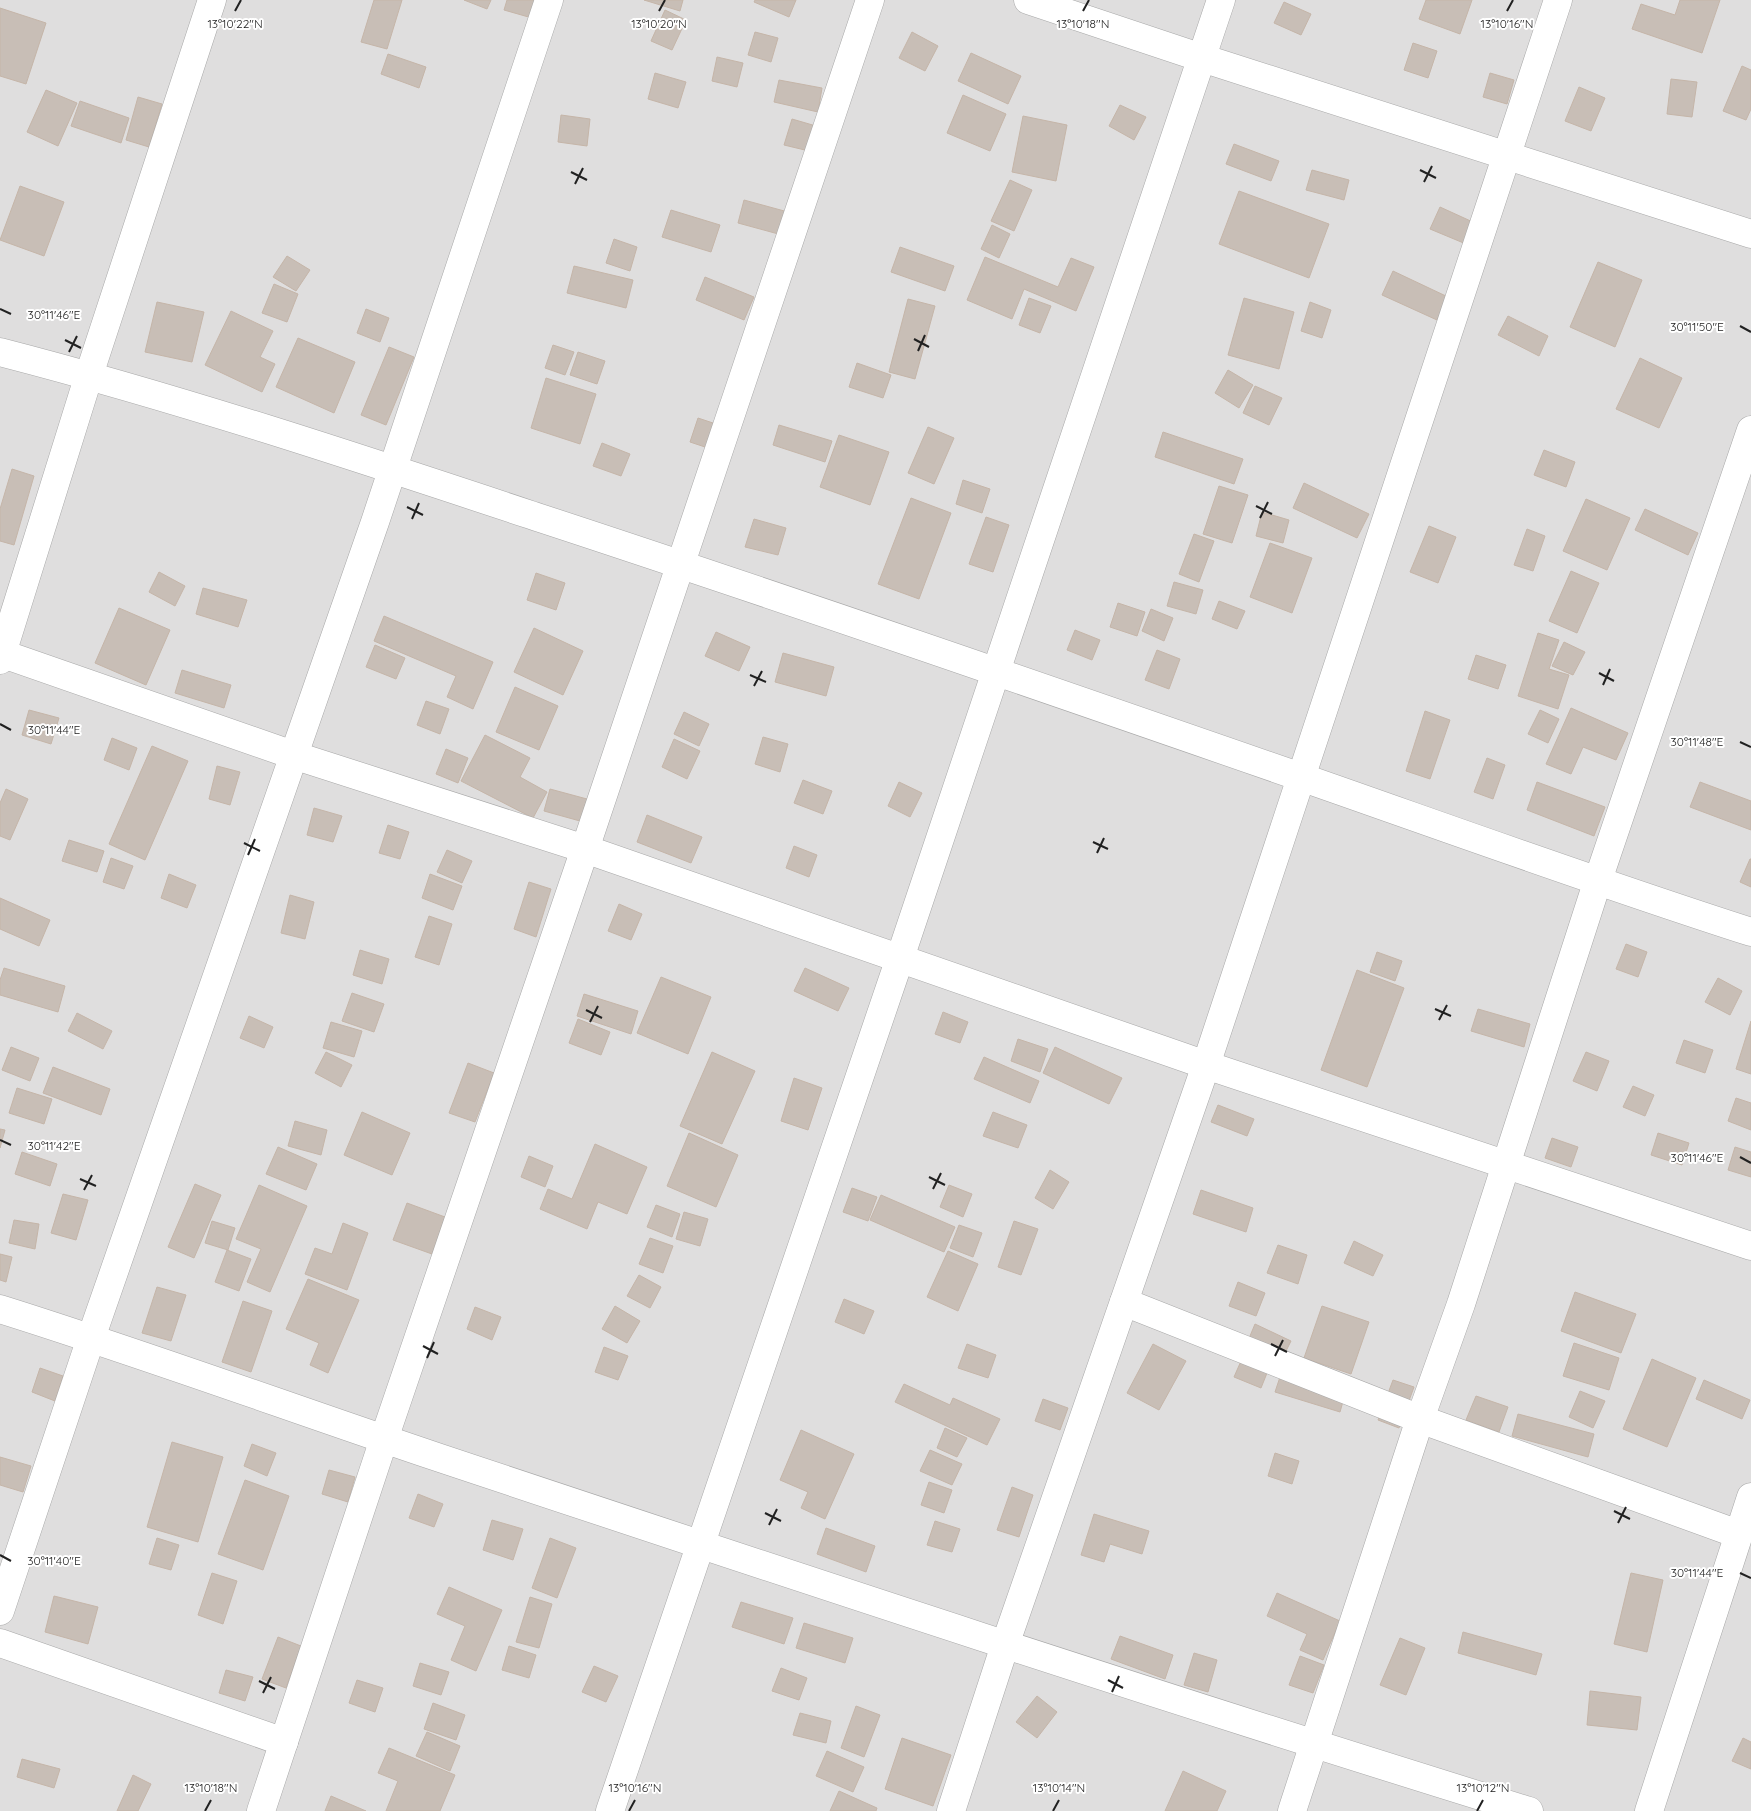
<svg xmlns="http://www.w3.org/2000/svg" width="1751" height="1811" viewBox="0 0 1751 1811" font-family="Quicksand,sans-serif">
<rect width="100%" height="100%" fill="#f2eee7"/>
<rect fill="#dfdede" x="0" y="0" width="1751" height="1811"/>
<g fill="#c8beb6" stroke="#c5b5a8">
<polygon points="374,0 402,0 387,49 361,42"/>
<polygon points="464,0 491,0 487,9"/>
<polygon points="507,0 537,0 532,18 504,10"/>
<polygon points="644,0 683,0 680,11"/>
<polygon points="755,0 796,0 789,17 754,2"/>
<polygon points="1426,0 1472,0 1460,34 1419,19"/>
<polygon points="1680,0 1720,0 1702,53 1632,29 1641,4 1675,15"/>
<polygon points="1284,2 1311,14 1301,35 1274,23"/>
<polygon points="0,8 46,23 26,84 0,76"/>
<polygon points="665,10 686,20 672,50 651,41"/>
<polygon points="755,32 778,38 771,62 748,55"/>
<polygon points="912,32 938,46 925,71 899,58"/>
<polygon points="1413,43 1437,51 1428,78 1404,70"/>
<polygon points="971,53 1021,76 1008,104 958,81"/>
<polygon points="388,54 426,67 419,88 381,74"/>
<polygon points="717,57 743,63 737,87 712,81"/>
<polygon points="1742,66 1751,70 1751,109 1746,120 1723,111"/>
<polygon points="655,73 686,82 678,108 648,99"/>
<polygon points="1490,73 1514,80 1507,104 1483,97"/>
<polygon points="1671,79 1697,82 1692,117 1667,114"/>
<polygon points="779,80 822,88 818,112 774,102"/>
<polygon points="1579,87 1605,98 1591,131 1565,121"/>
<polygon points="46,90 77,103 58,146 27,132"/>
<polygon points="963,95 1006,114 990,151 947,133"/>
<polygon points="138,97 162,104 149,147 126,140"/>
<polygon points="80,101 129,118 121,143 71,126"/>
<polygon points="1120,105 1146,117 1134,140 1109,126"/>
<polygon points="561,115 590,119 587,146 558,142"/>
<polygon points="1023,116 1067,125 1056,181 1012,172"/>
<polygon points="792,119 816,126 809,151 784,145"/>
<polygon points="1234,144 1279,161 1271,181 1226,164"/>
<polygon points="1312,170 1349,180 1344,200 1306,190"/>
<polygon points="1010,180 1032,190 1014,231 991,221"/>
<polygon points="20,186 64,202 44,256 0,240"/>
<polygon points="1239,191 1329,224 1309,278 1219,244"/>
<polygon points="744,200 788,212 782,235 738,223"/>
<polygon points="1440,207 1475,223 1466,244 1430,229"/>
<polygon points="671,210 720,225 711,252 662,237"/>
<polygon points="992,225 1010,234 999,258 981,249"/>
<polygon points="614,239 637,247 630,271 606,263"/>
<polygon points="900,247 954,266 945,291 891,272"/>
<polygon points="287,256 310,270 296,291 273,277"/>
<polygon points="985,257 1058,287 1071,258 1094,267 1076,311 1024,289 1012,319 967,300"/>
<polygon points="1598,262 1642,280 1615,347 1570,327"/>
<polygon points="574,266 633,280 626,308 567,293"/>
<polygon points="1393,271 1448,297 1437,320 1382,295"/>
<polygon points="705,277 754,297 744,320 696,300"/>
<polygon points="274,284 298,294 287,322 262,313"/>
<polygon points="1029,298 1051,306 1040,333 1019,325"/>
<polygon points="1244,298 1294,312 1279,369 1228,355"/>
<polygon points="908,299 935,306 915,379 889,372"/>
<polygon points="157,302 204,312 192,362 145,352"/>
<polygon points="1310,302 1331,310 1322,338 1301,331"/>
<polygon points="366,309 389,318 380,342 357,333"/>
<polygon points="231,311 273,331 260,357 275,364 262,392 205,365"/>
<polygon points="1508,316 1548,336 1539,356 1498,335"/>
<polygon points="298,338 355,362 334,413 276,387"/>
<polygon points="553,345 574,352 565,375 545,368"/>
<polygon points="389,347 414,357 386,425 361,415"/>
<polygon points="578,352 605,361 597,384 570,375"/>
<polygon points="1640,358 1682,378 1659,428 1616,409"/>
<polygon points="857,363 891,375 883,398 849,387"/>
<polygon points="1228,370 1253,385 1239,408 1215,393"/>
<polygon points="546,378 596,394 580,444 531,428"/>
<polygon points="1255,386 1282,398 1269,425 1243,413"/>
<polygon points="698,418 722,426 714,450 690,442"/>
<polygon points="779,425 832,441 825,462 773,445"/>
<polygon points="928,427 954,438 934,484 908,473"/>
<polygon points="1163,432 1243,459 1234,484 1155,457"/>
<polygon points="839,435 889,452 870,505 820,487"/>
<polygon points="602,443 630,454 621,476 593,466"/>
<polygon points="1544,450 1575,462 1566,487 1534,475"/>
<polygon points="12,469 34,476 14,545 0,541 0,509"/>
<polygon points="963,480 990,489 982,513 956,504"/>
<polygon points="1304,483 1369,514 1357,538 1293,508"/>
<polygon points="1219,486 1248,495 1232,543 1203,534"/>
<polygon points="911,498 951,513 919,599 878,584"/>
<polygon points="1586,499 1630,518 1607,570 1563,551"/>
<polygon points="1645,509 1698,533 1688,555 1635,530"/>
<polygon points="1262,512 1289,520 1283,543 1256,536"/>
<polygon points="986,517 1009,525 993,572 969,564"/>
<polygon points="754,519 786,528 778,555 745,547"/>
<polygon points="1429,526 1456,537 1438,583 1410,572"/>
<polygon points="1527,529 1545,536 1533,571 1514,565"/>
<polygon points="1194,534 1214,541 1199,582 1179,574"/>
<polygon points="1270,543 1312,558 1292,613 1250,597"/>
<polygon points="1571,571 1599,583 1577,633 1549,621"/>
<polygon points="159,572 185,586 175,606 149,592"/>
<polygon points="536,573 565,583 556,610 527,600"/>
<polygon points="1174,582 1203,590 1196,614 1167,606"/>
<polygon points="203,588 247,600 238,627 196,614"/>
<polygon points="1219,601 1245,611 1237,629 1212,619"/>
<polygon points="1118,603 1145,612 1137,636 1110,627"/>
<polygon points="119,608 170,630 146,685 95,663"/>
<polygon points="1151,609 1173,618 1164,641 1142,631"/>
<polygon points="384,616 493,662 473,709 447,697 456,676 374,641"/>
<polygon points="534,628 583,651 563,695 514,672"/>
<polygon points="1075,630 1100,640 1092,660 1067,650"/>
<polygon points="716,632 750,647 739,671 705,656"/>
<polygon points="1538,633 1559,640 1549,669 1569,675 1558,709 1518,696"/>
<polygon points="1564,642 1585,652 1573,675 1552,666"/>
<polygon points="375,645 405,658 396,679 366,667"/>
<polygon points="1157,650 1180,659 1169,689 1145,680"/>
<polygon points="783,653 834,667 826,696 775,682"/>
<polygon points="1476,655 1506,665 1498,689 1468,679"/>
<polygon points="182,670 231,685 224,708 175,693"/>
<polygon points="515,687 558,706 539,750 496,732"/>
<polygon points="426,701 449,709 440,734 417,725"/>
<polygon points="1571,708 1628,733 1616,760 1583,747 1571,774 1546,764"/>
<polygon points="29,710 59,718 51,744 22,735"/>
<polygon points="1540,710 1559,719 1548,743 1528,734"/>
<polygon points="1425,711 1450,720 1430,779 1406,771"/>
<polygon points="684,712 709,724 699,746 674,734"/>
<polygon points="485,735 530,758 520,777 547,792 533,818 461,781"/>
<polygon points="763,737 788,744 780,772 755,764"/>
<polygon points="112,738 137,748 129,770 104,760"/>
<polygon points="674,739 700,751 687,779 662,767"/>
<polygon points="152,746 188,761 145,860 109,844"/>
<polygon points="446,749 468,758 458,783 436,774"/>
<polygon points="1487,758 1505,765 1493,799 1474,792"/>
<polygon points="217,766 240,772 230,805 209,799"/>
<polygon points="803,780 832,791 823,814 794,803"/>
<polygon points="899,782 922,793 910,817 888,806"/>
<polygon points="1537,782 1605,807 1594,836 1527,810"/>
<polygon points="1700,782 1751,801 1751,830 1690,807"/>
<polygon points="6,789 28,799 10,840 0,836 0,803"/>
<polygon points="550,789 587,799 580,821 544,811"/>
<polygon points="314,808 342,816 333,842 307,835"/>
<polygon points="647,815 702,837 691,863 637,842"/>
<polygon points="388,825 409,832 400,859 379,853"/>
<polygon points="69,840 104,851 97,872 62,861"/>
<polygon points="794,846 817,855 809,877 786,868"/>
<polygon points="447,850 472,861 462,883 437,872"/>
<polygon points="111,858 133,866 124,889 103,882"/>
<polygon points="1750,859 1751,859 1751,887 1740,882"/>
<polygon points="169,874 196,885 187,908 161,898"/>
<polygon points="430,874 462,886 453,910 422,898"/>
<polygon points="529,882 551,889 536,937 514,929"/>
<polygon points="290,895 314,902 305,939 281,933"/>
<polygon points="0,898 50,920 39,946 0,929"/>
<polygon points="619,904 642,914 631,940 608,931"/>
<polygon points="429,916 452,924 439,965 415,957"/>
<polygon points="1626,944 1647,952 1638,977 1616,969"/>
<polygon points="360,950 389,959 382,984 353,975"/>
<polygon points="1377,952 1402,961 1395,981 1370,972"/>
<polygon points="4,968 65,986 58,1012 0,995 0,980"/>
<polygon points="805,968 849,988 838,1011 794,991"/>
<polygon points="1357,970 1404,988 1367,1087 1321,1070"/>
<polygon points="661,977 711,997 688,1054 637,1033"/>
<polygon points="1718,978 1742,991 1730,1015 1705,1002"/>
<polygon points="352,993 384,1004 374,1032 342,1021"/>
<polygon points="584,994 638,1011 631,1034 577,1016"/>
<polygon points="1478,1009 1530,1024 1524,1047 1471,1031"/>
<polygon points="943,1012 968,1022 960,1043 935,1034"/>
<polygon points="77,1013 112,1031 103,1049 68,1031"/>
<polygon points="249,1016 273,1027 264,1048 240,1038"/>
<polygon points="578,1019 610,1032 601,1055 569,1043"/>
<polygon points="1751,1021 1751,1074 1736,1069"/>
<polygon points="331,1022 362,1031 354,1057 323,1048"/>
<polygon points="1018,1039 1048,1049 1040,1072 1011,1061"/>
<polygon points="1684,1040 1713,1050 1705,1073 1676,1063"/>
<polygon points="11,1047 39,1058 30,1081 2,1070"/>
<polygon points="1055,1047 1122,1078 1109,1104 1043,1073"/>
<polygon points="326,1052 352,1065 341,1087 315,1073"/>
<polygon points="712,1052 755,1071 722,1144 680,1126"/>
<polygon points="1586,1052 1609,1061 1597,1091 1573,1081"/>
<polygon points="984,1057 1039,1081 1030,1103 974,1079"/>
<polygon points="468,1063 494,1073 475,1122 449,1113"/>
<polygon points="53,1067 110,1089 101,1115 43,1093"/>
<polygon points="794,1078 822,1088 808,1130 781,1121"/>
<polygon points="1633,1086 1654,1095 1645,1116 1623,1107"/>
<polygon points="17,1088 52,1099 44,1124 9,1113"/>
<polygon points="1736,1098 1751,1103 1751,1130 1728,1121"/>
<polygon points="1218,1105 1254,1119 1247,1136 1211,1122"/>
<polygon points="362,1112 410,1133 392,1175 344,1155"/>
<polygon points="993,1112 1027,1125 1018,1148 983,1136"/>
<polygon points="295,1121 327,1130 321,1155 288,1146"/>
<polygon points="0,1129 5,1130 0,1148"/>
<polygon points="689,1133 738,1155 716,1207 667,1186"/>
<polygon points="1658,1133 1689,1143 1682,1165 1651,1155"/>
<polygon points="1552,1138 1578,1147 1571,1167 1545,1158"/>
<polygon points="595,1144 647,1167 627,1214 598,1202 587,1229 540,1209 548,1189 572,1199"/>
<polygon points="278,1147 317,1164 306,1190 266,1174"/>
<polygon points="1735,1147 1751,1152 1751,1177 1728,1170"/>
<polygon points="22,1152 57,1164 50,1186 15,1174"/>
<polygon points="529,1156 553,1166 545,1187 521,1177"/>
<polygon points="1050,1170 1069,1182 1053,1209 1035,1198"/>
<polygon points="195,1184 221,1195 194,1258 168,1247"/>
<polygon points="259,1185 307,1206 270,1292 247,1282 261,1249 236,1239"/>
<polygon points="949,1185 972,1194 963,1217 940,1207"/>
<polygon points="852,1188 877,1197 868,1221 843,1212"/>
<polygon points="1201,1190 1253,1208 1246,1232 1193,1214"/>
<polygon points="63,1194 88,1200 76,1240 51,1233"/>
<polygon points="881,1195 955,1227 944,1252 870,1220"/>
<polygon points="407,1203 445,1217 432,1254 393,1240"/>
<polygon points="656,1205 680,1214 672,1237 647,1227"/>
<polygon points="684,1212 708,1219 700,1246 676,1239"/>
<polygon points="14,1220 39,1224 35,1249 9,1243"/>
<polygon points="212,1221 235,1228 228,1250 205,1243"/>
<polygon points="1014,1221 1038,1229 1021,1275 998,1267"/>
<polygon points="343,1223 368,1233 347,1290 305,1274 315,1248 332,1254"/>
<polygon points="959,1225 982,1233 973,1257 950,1248"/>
<polygon points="650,1238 673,1246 663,1273 639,1264"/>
<polygon points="1354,1241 1383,1255 1373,1276 1344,1263"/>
<polygon points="1278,1245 1307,1255 1298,1284 1267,1273"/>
<polygon points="227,1250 251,1259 239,1291 215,1282"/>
<polygon points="948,1251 978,1264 958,1311 927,1297"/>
<polygon points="0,1254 12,1257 6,1282 0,1280"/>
<polygon points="639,1275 661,1287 650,1308 627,1296"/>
<polygon points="308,1279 359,1300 328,1373 310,1365 319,1343 286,1329"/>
<polygon points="1238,1282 1265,1293 1256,1316 1229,1306"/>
<polygon points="157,1287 186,1295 171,1341 142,1333"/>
<polygon points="1575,1292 1636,1314 1621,1353 1561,1331"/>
<polygon points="844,1299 874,1311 864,1334 835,1322"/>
<polygon points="243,1301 272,1311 251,1372 222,1362"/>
<polygon points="615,1306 640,1321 627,1343 602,1329"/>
<polygon points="1322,1306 1369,1322 1351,1374 1304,1358"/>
<polygon points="475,1307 501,1317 492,1340 467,1329"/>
<polygon points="1255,1324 1291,1341 1280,1363 1245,1348"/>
<polygon points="1574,1343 1619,1358 1609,1390 1563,1376"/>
<polygon points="967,1344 996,1355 988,1378 958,1368"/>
<polygon points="1153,1344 1186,1361 1159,1410 1127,1393"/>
<polygon points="604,1347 628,1356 618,1380 595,1372"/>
<polygon points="1245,1352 1271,1363 1261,1388 1234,1377"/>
<polygon points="1652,1359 1696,1378 1667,1447 1623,1429"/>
<polygon points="1284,1365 1348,1384 1340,1412 1275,1392"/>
<polygon points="40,1368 63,1376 55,1401 32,1392"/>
<polygon points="1393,1380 1414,1387 1399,1428 1378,1420"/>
<polygon points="1704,1380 1750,1400 1742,1419 1696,1399"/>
<polygon points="904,1384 950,1405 953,1398 1000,1419 987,1445 895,1402"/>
<polygon points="1580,1391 1605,1401 1593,1428 1569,1417"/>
<polygon points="1476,1396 1508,1407 1499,1432 1466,1420"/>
<polygon points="1043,1399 1068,1408 1060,1430 1035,1421"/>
<polygon points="1518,1414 1594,1434 1588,1457 1512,1436"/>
<polygon points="945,1428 967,1438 957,1457 937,1448"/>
<polygon points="801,1430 854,1454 825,1519 801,1508 808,1492 780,1480"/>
<polygon points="172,1442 223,1457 198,1542 147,1527"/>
<polygon points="252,1444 276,1453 267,1476 244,1466"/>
<polygon points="930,1450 962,1464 952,1485 920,1471"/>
<polygon points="1275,1453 1299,1461 1292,1484 1268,1476"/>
<polygon points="0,1457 31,1466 23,1492 0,1485"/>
<polygon points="329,1470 355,1477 348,1502 322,1494"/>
<polygon points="245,1480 289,1496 263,1570 218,1554"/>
<polygon points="929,1482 952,1490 944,1513 921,1505"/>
<polygon points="1012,1487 1033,1495 1019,1537 997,1530"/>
<polygon points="418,1494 443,1504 434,1527 409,1518"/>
<polygon points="1094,1514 1149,1531 1142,1554 1110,1544 1104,1562 1081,1555"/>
<polygon points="492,1520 523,1529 513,1560 483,1550"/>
<polygon points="935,1521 960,1529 952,1552 927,1545"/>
<polygon points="826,1528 875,1546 866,1572 817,1554"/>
<polygon points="157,1538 179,1545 171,1570 149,1564"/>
<polygon points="550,1538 576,1548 557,1598 532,1588"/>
<polygon points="212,1573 237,1581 223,1624 198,1615"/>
<polygon points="1631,1573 1663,1580 1647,1652 1614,1644"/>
<polygon points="449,1587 502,1610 476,1671 451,1660 465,1626 437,1614"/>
<polygon points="1277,1593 1340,1621 1323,1660 1300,1650 1307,1634 1267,1616"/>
<polygon points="54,1596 98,1607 88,1644 45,1632"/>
<polygon points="530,1597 552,1604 539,1648 516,1642"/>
<polygon points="741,1602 793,1618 784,1644 732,1627"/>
<polygon points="804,1623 853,1638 845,1663 796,1648"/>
<polygon points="1463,1632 1542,1654 1536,1675 1458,1653"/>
<polygon points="1120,1636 1173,1655 1165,1679 1111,1659"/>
<polygon points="278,1637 301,1646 286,1688 262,1679"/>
<polygon points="1400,1638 1425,1648 1406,1695 1380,1685"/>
<polygon points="509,1646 536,1655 529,1678 502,1670"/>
<polygon points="1194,1653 1217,1660 1208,1692 1184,1685"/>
<polygon points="1300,1656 1324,1665 1313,1693 1289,1685"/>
<polygon points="420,1663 449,1672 441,1695 413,1686"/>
<polygon points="594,1666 618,1676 606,1702 582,1692"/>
<polygon points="781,1668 807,1678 799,1700 772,1691"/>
<polygon points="226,1670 253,1677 245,1701 219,1693"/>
<polygon points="357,1680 383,1688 375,1712 349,1703"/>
<polygon points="1590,1691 1641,1697 1637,1730 1587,1725"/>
<polygon points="1037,1696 1057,1712 1037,1738 1016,1722"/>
<polygon points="433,1703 465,1715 456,1740 424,1729"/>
<polygon points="856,1706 880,1715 864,1757 841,1748"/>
<polygon points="800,1713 831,1721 826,1743 793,1735"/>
<polygon points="427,1732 460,1746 450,1771 416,1756"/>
<polygon points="902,1738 951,1755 933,1806 885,1789"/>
<polygon points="1743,1738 1751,1742 1751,1769 1732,1761"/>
<polygon points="389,1748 455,1775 440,1811 386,1811 398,1781 378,1773"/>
<polygon points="827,1751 864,1767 853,1792 816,1776"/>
<polygon points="22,1759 60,1769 54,1788 17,1777"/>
<polygon points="1183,1771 1226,1791 1217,1811 1165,1811"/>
<polygon points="133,1775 151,1784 138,1811 117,1811"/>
<polygon points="839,1791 877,1808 876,1811 830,1811"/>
<polygon points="331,1796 366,1811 325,1811"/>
</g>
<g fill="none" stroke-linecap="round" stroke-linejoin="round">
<g stroke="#a8a8a8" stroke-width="29">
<g id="minor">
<polyline points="1028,0 1202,58 1751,234"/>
<path d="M0,352C182,399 362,459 540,518C793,601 1044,688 1295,775C1447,828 1598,883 1751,932"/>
<polyline points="0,653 293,755 585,849 1206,1065 1751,1246"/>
<polyline points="0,660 89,375 212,0"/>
<polyline points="1124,1302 1420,1419 1738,1534"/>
<path d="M0,1309C147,1355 291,1408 437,1457C800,1578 1163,1698 1529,1811"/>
<polyline points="0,1611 91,1338 375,522 549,0"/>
<polyline points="0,1643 284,1742"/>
<polyline points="261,1811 384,1439 585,849 870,0"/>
<polyline points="610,1811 900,958 1221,0"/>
<polyline points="951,1811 1005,1645 1206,1065 1558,0"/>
<polyline points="1292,1811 1420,1419 1461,1304 1597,883 1751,430"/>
<polyline points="1649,1811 1751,1497"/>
</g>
</g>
<use href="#minor" stroke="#fff" stroke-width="28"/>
</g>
<path fill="none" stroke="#212121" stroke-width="2" d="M235,11L241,0M659,11L665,0M1083,11L1089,0M1507,11L1513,0M1420,170L1436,178M571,172L587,180M1424,182L1432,166M575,184L583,168M0,309L11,314M1740,326L1751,332M914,339L929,347M65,340L81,348M918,351L925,335M69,352L77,336M1256,506L1272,514M407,507L423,515M1260,518L1268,502M412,519L419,503M1599,673L1614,681M750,675L766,682M1603,685L1610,669M754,686L762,671M0,724L11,730M1740,742L1751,747M1093,842L1108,849M244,843L260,851M1097,853L1104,838M248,855L255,839M1435,1009L1451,1016M586,1010L602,1018M1439,1020L1447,1005M590,1022L598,1006M0,1140L11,1145M1740,1157L1751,1163M929,1177L945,1185M80,1179L96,1186M933,1189L941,1173M84,1190L92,1175M1271,1344L1287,1352M423,1346L438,1354M1275,1356L1283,1340M427,1358L434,1342M1614,1511L1630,1519M765,1513L781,1521M1618,1523L1626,1507M769,1525L777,1509M0,1555L11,1561M1740,1573L1751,1578M1108,1680L1123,1688M259,1681L275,1689M1112,1692L1119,1676M263,1693L271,1677M205,1811L211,1800M629,1811L635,1800M1053,1811L1059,1800M1477,1811L1483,1800"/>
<g font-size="12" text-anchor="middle" fill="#212121" stroke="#fff" stroke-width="4" stroke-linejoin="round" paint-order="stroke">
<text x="235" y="28">13°10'22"N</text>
<text x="659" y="28">13°10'20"N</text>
<text x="1083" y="28">13°10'18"N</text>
<text x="1507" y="28">13°10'16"N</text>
<text x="54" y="319">30°11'46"E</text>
<text x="1697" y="331">30°11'50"E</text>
<text x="54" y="734">30°11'44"E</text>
<text x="1697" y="746">30°11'48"E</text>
<text x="54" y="1150">30°11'42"E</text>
<text x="1697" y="1162">30°11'46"E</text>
<text x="54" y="1565">30°11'40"E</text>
<text x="1697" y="1577">30°11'44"E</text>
<text x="211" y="1792">13°10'18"N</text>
<text x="635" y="1792">13°10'16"N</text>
<text x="1059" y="1792">13°10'14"N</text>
<text x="1483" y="1792">13°10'12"N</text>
</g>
</svg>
